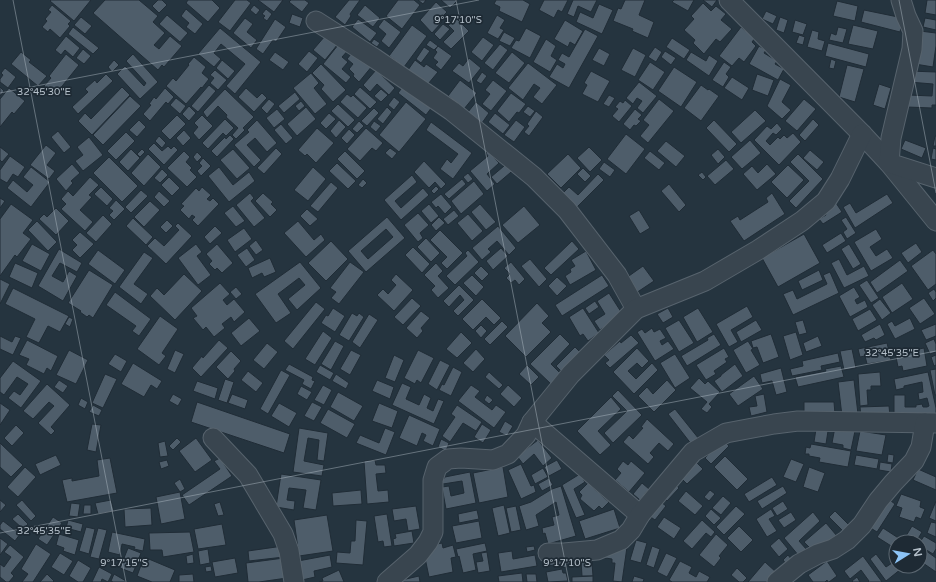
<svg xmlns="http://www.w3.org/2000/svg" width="936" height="582" viewBox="0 0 936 582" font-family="'Varela Round',sans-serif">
<rect width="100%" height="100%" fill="#25343f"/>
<g fill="#4e5d6a" stroke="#202c36" fill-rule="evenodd">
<polygon points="51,0 91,0 74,21 50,1"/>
<polygon points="105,0 139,0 158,16 153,22 165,33 154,45 159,49 170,36 182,46 164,67 162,65 158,70 93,13"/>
<polygon points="158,0 162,0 167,5 159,13 152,6"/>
<polygon points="188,0 212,0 220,8 208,22 186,3"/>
<polygon points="235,0 247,0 251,3 230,31 218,22"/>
<polygon points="258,0 283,0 274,12"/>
<polygon points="291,0 305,0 309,3 302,12 289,2"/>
<polygon points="349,0 360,0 350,14 351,16 345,25 335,17"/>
<polygon points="398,0 414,0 420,5 402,29 386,16"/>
<polygon points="418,0 426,0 423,4"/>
<polygon points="441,0 456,0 457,1 450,8"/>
<polygon points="496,0 523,0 530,4 522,22 499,11 500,7 494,4"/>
<polygon points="544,0 568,0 562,12 558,10 554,18 539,10"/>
<polygon points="573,0 597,0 591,12 578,6 574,17 567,14"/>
<polygon points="625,0 645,0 639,15 654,22 648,38 632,31 633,29 613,21 618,8 621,9"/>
<polygon points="674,0 694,0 688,11 672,2"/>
<polygon points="703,0 717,0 712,7"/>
<polygon points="927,0 936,0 936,15 925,13"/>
<polygon points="837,1 858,6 855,21 833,16"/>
<polygon points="436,2 447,12 440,19 442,22 432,33 420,20"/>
<polygon points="703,3 711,11 716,6 726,14 721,20 732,29 720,42 716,39 704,54 693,43 695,40 684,30 694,19 691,16"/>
<polygon points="599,4 613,10 602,34 576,22 580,12 593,18"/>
<polygon points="52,5 71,21 68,24 70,26 60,38 50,29 48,32 42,27 47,21 45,19 51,12 48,10"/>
<polygon points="254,5 260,10 256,15 250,10"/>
<polygon points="365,5 380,18 373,27 357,15"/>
<polygon points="186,9 203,24 195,34 186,27 189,23 181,16"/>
<polygon points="266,9 272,14 267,21 263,18 265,16 262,14"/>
<polygon points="864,10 903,18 900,32 861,22"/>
<polygon points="766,11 777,16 773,24 762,19"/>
<polygon points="292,14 303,18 300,27 289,23"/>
<polygon points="167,15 188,33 180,42 159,24"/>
<polygon points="497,15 505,20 500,28 504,30 498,39 487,33"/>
<polygon points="81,17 92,26 85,34 74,25"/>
<polygon points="455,17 469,31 451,49 443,42 454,31 448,25"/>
<polygon points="780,17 788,20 784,33 776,30"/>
<polygon points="245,18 253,24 247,32 257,40 251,48 233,33"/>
<polygon points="925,18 936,20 936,30 923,27"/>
<polygon points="275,19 286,27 276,42 273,40 263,54 256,49"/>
<polygon points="358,19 377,33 370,42 352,27"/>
<polygon points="384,19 401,32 389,48 381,41 386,34 378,27"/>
<polygon points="565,20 583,31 575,45 570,42 568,47 554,39"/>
<polygon points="795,20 807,24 803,35 792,32"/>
<polygon points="443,24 450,29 440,40 434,34"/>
<polygon points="412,25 427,36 404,67 389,56"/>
<polygon points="853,25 878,31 873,49 848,44"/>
<polygon points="73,27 99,48 93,54 68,34"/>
<polygon points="741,27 755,38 752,42 756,46 744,62 739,58 732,66 719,56"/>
<polygon points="838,27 847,29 843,43 829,40 831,33 836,35"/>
<polygon points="220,28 261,62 235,94 226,86 245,64 221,44 214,53 221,59 214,67 198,54"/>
<polygon points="526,28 541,36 530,58 511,48 516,40 519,41"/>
<polygon points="585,29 598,36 569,88 549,77 557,64 563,68 565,64 558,60 562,53 569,57"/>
<polygon points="812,30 819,32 818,39 825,41 822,51 807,47"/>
<polygon points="920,31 936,33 936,46 933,67 915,64"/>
<polygon points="504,32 515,38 510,46 499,41"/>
<polygon points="346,35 351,47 342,57 348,62 342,69 351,77 346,83 323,64"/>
<polygon points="799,35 805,37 803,45 796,43"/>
<polygon points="66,36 80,48 73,57 65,50 61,55 55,50"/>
<polygon points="325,36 342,39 325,60 313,50"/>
<polygon points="483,37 494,45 482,61 471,52"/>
<polygon points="672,38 690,50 684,59 666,47"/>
<polygon points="374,39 380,43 377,47 371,43"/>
<polygon points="546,39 556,46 551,56 557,60 550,72 533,62"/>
<polygon points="430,40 438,46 434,50 426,45"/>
<polygon points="828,43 869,54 866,67 825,56"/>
<polygon points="500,44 508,50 493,70 484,63"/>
<polygon points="438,46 452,56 441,70 435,65 438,62 433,58 437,52 435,50"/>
<polygon points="759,46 766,50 764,53 777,61 775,64 784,69 778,80 749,64"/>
<polygon points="424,47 430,51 421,63 416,59"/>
<polygon points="655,47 662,52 656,62 648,57"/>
<polygon points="599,48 610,54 604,66 592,60"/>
<polygon points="633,48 646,55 635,77 621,70"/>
<polygon points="83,49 91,56 84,64 76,58"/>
<polygon points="309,51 318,58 307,72 298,64"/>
<polygon points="665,51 676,58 671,65 661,57"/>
<polygon points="21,52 31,60 29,62 47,76 38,86 11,64"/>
<polygon points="275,52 289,62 283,70 269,60"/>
<polygon points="512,52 525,63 509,83 495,73"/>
<polygon points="691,52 706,61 709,55 718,61 709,76 686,60"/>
<polygon points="66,54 79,65 55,95 44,86 51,78 49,76"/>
<polygon points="133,54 158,82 140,99 117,74 125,66 144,86 146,83 126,61"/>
<polygon points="351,54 377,60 359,82 353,76 354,74 349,69 353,64 347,59"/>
<polygon points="194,57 206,67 202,73 209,79 202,88 201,87 186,104 166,86 173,78 176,81 189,65 188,64"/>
<polygon points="469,58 481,68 469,83 452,71 459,63 463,66"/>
<polygon points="831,59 836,61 834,69 829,68"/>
<polygon points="114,60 119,65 112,72 108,67"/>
<polygon points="222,60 235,71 228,79 216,68"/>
<polygon points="415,60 424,67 426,64 438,72 428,84 408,70"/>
<polygon points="650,62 665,72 653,90 638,80"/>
<polygon points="724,62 731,67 726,74 729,77 723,87 712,80"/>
<polygon points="528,63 557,85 542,104 533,97 540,88 534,84 523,100 508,88"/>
<polygon points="321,64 346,90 333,102 321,89 324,85 312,73"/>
<polygon points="847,65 864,69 855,102 839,97"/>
<polygon points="674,67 697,82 681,107 658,91"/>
<polygon points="5,68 16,77 8,88 0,82 0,79 3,75 1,73"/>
<polygon points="215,70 227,80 218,90 210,83 214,78 210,75"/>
<polygon points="376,70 395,88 389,95 377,84 370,92 363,85"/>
<polygon points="591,71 610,81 598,102 582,94 587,85 584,83"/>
<polygon points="909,71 936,72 936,105 932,105 932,108 907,107 908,95 932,96 933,84 909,82"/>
<polygon points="482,72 487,76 481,84 476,81"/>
<polygon points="311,73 319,83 314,88 327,104 315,114 293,88"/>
<polygon points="106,74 113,81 78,114 72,107 88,92 85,89 95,80 97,83"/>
<polygon points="757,74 774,80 768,96 752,90"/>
<polygon points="732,77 749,88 742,100 724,88"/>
<polygon points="780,79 791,85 782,102 791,110 782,119 767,106"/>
<polygon points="408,80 432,107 426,115 398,93"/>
<polygon points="460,80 477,93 464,109 448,96"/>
<polygon points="493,80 507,91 491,111 482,104 490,94 485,90"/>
<polygon points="639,82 657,96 643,113 637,108 642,101 637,98 633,104 626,98"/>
<polygon points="879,84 891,88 885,109 873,105"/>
<polygon points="209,85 216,91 198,112 191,106"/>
<polygon points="701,85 708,90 709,89 719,96 701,121 684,108"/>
<polygon points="0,87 4,91 0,96"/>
<polygon points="122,87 130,95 92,135 78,121 85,113 91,119"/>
<polygon points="360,87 377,102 370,109 354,94"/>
<polygon points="9,88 25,101 14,114 12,112 0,127 0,99"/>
<polygon points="165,88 174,97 168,104 166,102 150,121 143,114 151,105 149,104 154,97 156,99"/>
<polygon points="246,88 257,98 262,93 267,98 254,112 238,97"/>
<polygon points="225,89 254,117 243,128 245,130 236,139 232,135 238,128 226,117 227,115 218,106 207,118 203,112"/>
<polygon points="381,89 388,95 381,102 374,96"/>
<polygon points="295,92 300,99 284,113 278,106"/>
<polygon points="511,93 526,104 519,113 517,112 509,122 497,111"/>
<polygon points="347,94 351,97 353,95 367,108 358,118 340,102"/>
<polygon points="609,95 615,98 609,107 603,104"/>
<polygon points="130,96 141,106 103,145 93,135"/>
<polygon points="394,97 400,102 394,110 388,105"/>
<polygon points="176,98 186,106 180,114 170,105"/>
<polygon points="269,99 275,104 267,114 261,108"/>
<polygon points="659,99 674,111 648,143 640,136 649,125 643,120"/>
<polygon points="804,99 816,109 797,131 785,121"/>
<polygon points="625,100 632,106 619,122 612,116 618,109 615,107 620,101 623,103"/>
<polygon points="301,101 305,106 299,111 295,106"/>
<polygon points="406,102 426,119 399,152 379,135"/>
<polygon points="476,102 489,113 482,123 468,112"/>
<polygon points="338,104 355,120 348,127 331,111"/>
<polygon points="189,106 196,113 189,121 182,114"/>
<polygon points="528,106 535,111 530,117 523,112"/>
<polygon points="306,107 316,119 297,136 287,124"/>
<polygon points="387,107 392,112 383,124 377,119"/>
<polygon points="374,108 379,113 367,126 361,121"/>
<polygon points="277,109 285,119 274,128 266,118"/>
<polygon points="635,109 642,115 638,119 641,121 636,126 634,125 630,130 623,124"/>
<polygon points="755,110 766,121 741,143 731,132"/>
<polygon points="536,111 543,117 529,136 524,132 529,126 527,124"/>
<polygon points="329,113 336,119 326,129 320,123"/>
<polygon points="495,113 510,125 503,134 488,122"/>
<polygon points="177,115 186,124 170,140 161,131"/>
<polygon points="202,115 213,126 199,140 193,133 198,127 194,123"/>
<polygon points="225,119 234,128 226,136 223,133 208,149 202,143"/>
<polygon points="813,119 819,125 805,141 799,135"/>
<polygon points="139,120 146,127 137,137 129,130"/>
<polygon points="257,120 277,143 267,152 255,138 247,145 261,160 254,167 234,145 249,132 247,130"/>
<polygon points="339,120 346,127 336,138 330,131"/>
<polygon points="516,120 525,127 514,142 504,135"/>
<polygon points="714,120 737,144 729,152 706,128"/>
<polygon points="359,121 364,126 357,133 352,129"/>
<polygon points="374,121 381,126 376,132 370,127"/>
<polygon points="431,122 472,153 453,179 440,169 447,159 451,163 458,154 426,130"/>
<polygon points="777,123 782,129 776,135 773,133 766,141 770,145 778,137 780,139 784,135 787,138 793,133 801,142 779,165 754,140 767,126 771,129"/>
<polygon points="281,124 293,138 286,144 274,130"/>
<polygon points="317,128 334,143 316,163 307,154 305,156 298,150"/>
<polygon points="366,128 383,143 376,151 372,148 360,161 347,149"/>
<polygon points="349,129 355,135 347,144 341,138"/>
<polygon points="184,130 191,138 183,146 176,138"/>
<polygon points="58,131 71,147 64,153 51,137"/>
<polygon points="126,132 135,141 116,160 107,151"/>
<polygon points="626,134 645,149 626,174 607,159"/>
<polygon points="230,135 234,139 217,157 211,151 225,137 226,139"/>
<polygon points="159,136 166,143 162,148 155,141"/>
<polygon points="935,136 936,136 936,146 933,146"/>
<polygon points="89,137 103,155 83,171 75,161 83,155 77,147"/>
<polygon points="750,140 761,153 742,169 731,157"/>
<polygon points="905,140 926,148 922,158 901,149"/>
<polygon points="666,141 685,156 676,167 657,151"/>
<polygon points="154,143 162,151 168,146 171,149 174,146 178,150 164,165 148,149"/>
<polygon points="46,145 56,153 47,165 55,171 49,179 30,165"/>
<polygon points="0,147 9,154 2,162 0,160"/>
<polygon points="589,147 602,160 590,172 577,158"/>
<polygon points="276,148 282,154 264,174 257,168"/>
<polygon points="390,148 397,153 392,159 385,153"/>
<polygon points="933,148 936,149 936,160 931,159"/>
<polygon points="131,149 140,158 128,171 119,162"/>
<polygon points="142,149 145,152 140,157 137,154"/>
<polygon points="233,149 250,168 237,179 220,160"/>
<polygon points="718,149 725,157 718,164 711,155"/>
<polygon points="810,150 824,162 817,170 803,158"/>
<polygon points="184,151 190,157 186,162 192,168 190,170 197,177 187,187 167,168"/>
<polygon points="345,151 365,171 357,179 337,159"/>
<polygon points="488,151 499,163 487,174 495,184 487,191 470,171 488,156 486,153"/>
<polygon points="492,151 517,167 497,184 491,177 504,166"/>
<polygon points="650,151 665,163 659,170 644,158"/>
<polygon points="197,152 202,157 197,162 193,157"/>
<polygon points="148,154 161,167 144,186 131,173"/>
<polygon points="568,154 581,168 561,188 547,174"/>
<polygon points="798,154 823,179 796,208 789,201 809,181 790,162"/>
<polygon points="10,156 25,167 18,177 13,174 7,183 0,179 0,170"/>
<polygon points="109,157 138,186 122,202 93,173"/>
<polygon points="203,158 211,166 201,176 197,171 202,166 199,163"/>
<polygon points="726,160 734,169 715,185 707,176"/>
<polygon points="424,161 446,184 441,189 435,182 429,188 414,172"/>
<polygon points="604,162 615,170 610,177 599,169"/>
<polygon points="337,163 356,181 348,189 329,171"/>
<polygon points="72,164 80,173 71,181 73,183 66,191 56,179"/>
<polygon points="767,164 776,174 757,190 743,174 752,166 758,173"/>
<polygon points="788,165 804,180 787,198 771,182"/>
<polygon points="31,167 50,182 31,207 7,188 13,180 27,192 33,185 23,177"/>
<polygon points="219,167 233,185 249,172 255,181 229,202 208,176"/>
<polygon points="313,167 326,179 308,201 294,190"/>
<polygon points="583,168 591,176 585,182 577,174"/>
<polygon points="162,169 168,175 160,183 154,178"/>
<polygon points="702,172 706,177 703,180 698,175"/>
<polygon points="468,173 473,179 468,183 463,177"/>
<polygon points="598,174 604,180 577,207 563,193 569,187 578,195"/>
<polygon points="412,175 417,182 395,201 401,208 423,188 429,195 401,220 384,200"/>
<polygon points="90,177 99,185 89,195 92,197 80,210 93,222 85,231 61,209 66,204 61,199 68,191 73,196"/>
<polygon points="169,177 180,188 172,196 161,185"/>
<polygon points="363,179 367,183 362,188 358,185"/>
<polygon points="462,179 466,184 449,199 444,194"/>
<polygon points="474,181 484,194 461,214 451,201"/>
<polygon points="331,182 338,188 318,212 310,206"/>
<polygon points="669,184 686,205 679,212 661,191"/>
<polygon points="436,186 439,189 434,194 431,191"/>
<polygon points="101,187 113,199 107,206 94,194"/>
<polygon points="202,187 211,195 207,199 210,201 213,198 219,204 198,226 192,220 195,217 192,215 189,219 180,210 184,206 181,204 196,188 199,191"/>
<polygon points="141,190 148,196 131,213 125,207"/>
<polygon points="159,191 170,201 164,207 154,197"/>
<polygon points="250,193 254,198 251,201 265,218 254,227 236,205"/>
<polygon points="263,193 273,202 271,204 277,210 270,217 255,201"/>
<polygon points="772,193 785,214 744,241 730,221 738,216 740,220 768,202 766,198"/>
<polygon points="441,194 452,207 445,214 438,206 436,208 431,202"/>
<polygon points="887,194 893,203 855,228 843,207 850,203 856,213"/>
<polygon points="832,197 842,212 823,224 819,219 826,215 823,209"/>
<polygon points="0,198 5,201 0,208"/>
<polygon points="116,200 125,209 114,220 109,215 113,211 109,208"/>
<polygon points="150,201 160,210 144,227 134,217"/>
<polygon points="11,204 33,220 23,233 31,239 17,257 15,255 0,276 0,219"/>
<polygon points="429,204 439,216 431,223 421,211"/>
<polygon points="480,204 496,222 486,230 471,212"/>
<polygon points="233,206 245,221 236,227 224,213"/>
<polygon points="524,206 540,225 518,243 502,225"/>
<polygon points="56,208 69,221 56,235 39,219 44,214 47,217"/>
<polygon points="307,209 318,219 310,226 300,216"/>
<polygon points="454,210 459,216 448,225 443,219"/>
<polygon points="639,210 650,228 640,234 629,216"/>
<polygon points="418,213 429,225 420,233 423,238 418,242 404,225"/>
<polygon points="468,214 483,231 472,241 457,223"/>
<polygon points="103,215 112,224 96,242 86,233"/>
<path d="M387,217L405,238L366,272L348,251ZM386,229L393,237L368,259L361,251Z"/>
<polygon points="439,217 445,223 436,231 431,225"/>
<polygon points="846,217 856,233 847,239 843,232 847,229 841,220"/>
<polygon points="133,218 153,237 146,245 126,226"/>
<polygon points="167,220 173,226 166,233 160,227"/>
<polygon points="37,221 57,242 48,251 28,230"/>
<polygon points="298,221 314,240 321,234 325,240 306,257 284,233"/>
<polygon points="178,223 192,236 166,264 147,246 155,238 164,246 179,230 175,226"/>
<polygon points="215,226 222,233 210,244 204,237"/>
<polygon points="498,226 516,248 509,255 497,241 488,249 491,252 482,260 472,248"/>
<polygon points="244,228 252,239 235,252 227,240"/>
<polygon points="876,229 882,239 870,247 876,256 887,249 893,258 871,271 854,242"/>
<polygon points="440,230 463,253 447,269 441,263 447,257 430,240"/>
<polygon points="80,232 94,244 80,258 72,250 77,245 72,240"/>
<polygon points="841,233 846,241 827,253 822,245"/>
<polygon points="804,234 820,263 778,287 762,258"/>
<polygon points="426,238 440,253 431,262 417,247"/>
<polygon points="256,240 263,250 256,255 249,246"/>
<polygon points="331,241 348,259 326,281 308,263"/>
<polygon points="572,241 579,249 551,275 544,268"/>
<polygon points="916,243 922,252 908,263 901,253"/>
<polygon points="32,244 50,254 41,271 22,261"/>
<polygon points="196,244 202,252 197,256 211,275 198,285 178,258"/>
<polygon points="217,244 233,263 222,273 217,268 215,270 209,264 212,261 206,254"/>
<polygon points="849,244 861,264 853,269 841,249"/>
<polygon points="413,247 430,264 422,273 405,255"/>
<polygon points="247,248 255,260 246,267 237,255"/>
<polygon points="501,248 508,256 493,270 486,261"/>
<polygon points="59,249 82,263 77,272 60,263 52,276 63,282 69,271 77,276 63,301 38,286"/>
<polygon points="98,250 125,270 115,284 88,264"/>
<polygon points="468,250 479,262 455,285 446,276 467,256 465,253"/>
<polygon points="933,250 936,254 936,284 928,290 911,266"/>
<polygon points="586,251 596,270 570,285 565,276 571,272 570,269 575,266 571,260"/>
<polygon points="144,252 153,258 134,284 148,294 141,304 119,287"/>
<polygon points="270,258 276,272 264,277 262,273 252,278 248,268"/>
<polygon points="530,259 547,279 539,287 521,266"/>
<polygon points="839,259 847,275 864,266 869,276 844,288 831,263"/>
<polygon points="900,260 908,271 877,293 870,282"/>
<polygon points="300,262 321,288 297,310 288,299 305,285 299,278 278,294 291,313 276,323 255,294"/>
<polygon points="350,262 364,272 339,304 331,298 336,292 330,288"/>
<polygon points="511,262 525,279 519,285 515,280 511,283 506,278 510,274 504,268"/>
<polygon points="15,263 38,273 32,288 9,277"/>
<polygon points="436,263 443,271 438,276 449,288 438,298 431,290 435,286 424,275"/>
<polygon points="481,266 489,274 482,281 474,273"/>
<polygon points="643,266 654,281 636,293 626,278"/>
<polygon points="89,270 113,285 93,318 89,315 87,317 80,312 81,311 68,303"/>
<polygon points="819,270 823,280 802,290 798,281"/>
<polygon points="830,272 839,293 793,315 783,294 793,290 797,299 827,284 823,275"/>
<polygon points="184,274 202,291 175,320 150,296 157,288 164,295"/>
<polygon points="396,274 413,290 394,311 377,295 383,289 388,294 396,285 391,280"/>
<polygon points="472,275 484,287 476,296 463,283"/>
<polygon points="602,275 609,286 562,316 555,305"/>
<polygon points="557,277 567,286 557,296 548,286"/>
<polygon points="0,279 10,284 0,304"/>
<polygon points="867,280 879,298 871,303 859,285"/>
<polygon points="220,283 230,294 223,300 227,305 234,299 245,312 234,322 231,317 222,324 225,328 214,337 206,327 203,330 193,318 197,316 191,308"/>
<polygon points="902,283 913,299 892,313 882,297"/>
<polygon points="459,285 474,300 458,316 453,311 464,300 460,295 449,307 443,301"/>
<polygon points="236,287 242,294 236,299 230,292"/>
<polygon points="854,287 860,297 855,300 857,304 865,300 868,307 850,317 839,296"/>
<polygon points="13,288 69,316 60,332 48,326 39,343 26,337 35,319 5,304"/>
<polygon points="934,289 936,292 936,298 933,301 928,293"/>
<polygon points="115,292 151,319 139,336 132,331 136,326 106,305"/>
<polygon points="609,293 623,315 600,330 594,321 605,314 597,301"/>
<polygon points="412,298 421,306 403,325 394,317"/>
<polygon points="924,298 935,314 920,324 909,308"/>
<polygon points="482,299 501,318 494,325 486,317 473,330 462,319"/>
<polygon points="880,299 891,313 882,320 872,305"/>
<polygon points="595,301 599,307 589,314 585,308"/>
<polygon points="316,302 325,309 293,349 284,341"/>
<polygon points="537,303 549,316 542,323 551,332 526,357 505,336"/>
<polygon points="747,306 753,317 731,330 738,342 729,347 716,324"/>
<polygon points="333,308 345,316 335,332 321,323 326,315 328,316"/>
<polygon points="583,308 599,333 588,341 583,334 580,336 569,317"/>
<polygon points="668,308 673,317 663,323 657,314"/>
<polygon points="698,308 713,332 697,342 683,317"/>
<polygon points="870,309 877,320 858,331 852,319"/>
<polygon points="421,311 430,318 421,328 423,331 417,338 406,328"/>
<polygon points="352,313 357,316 359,313 364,317 349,341 339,335"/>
<polygon points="369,314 378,320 360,348 352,342"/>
<polygon points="160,316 178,329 162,353 166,356 159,365 137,349"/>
<polygon points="69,317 73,319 70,327 65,324"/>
<polygon points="249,318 260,331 241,346 231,333"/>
<polygon points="910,318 915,329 895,339 887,324 892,321 895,326"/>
<polygon points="679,320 694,343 679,352 665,328"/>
<polygon points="756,320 762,330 741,342 736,332"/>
<polygon points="803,320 807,333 799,335 795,322"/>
<polygon points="502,321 508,327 490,345 484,339"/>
<polygon points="880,324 885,335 876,340 874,338 865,342 861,335"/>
<polygon points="936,324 936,336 926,340 921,330"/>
<polygon points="481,325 487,331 481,338 475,331"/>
<polygon points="652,328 654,332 660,329 666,338 660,341 662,345 668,341 674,349 655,361 637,332 642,329 645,333"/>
<polygon points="323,331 332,338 315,365 305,359"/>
<polygon points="461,332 472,343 457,358 446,349"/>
<polygon points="796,332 803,355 790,360 783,336"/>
<polygon points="560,334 570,344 551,364 561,374 551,384 530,364"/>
<polygon points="714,334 721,345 687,366 681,356 708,340 707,338"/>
<polygon points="771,334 779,357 763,363 757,347 753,348 751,341"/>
<polygon points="631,335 639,343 610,368 605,363 609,360 604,355 620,341 621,343"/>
<polygon points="0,336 12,342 15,336 21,338 13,355 0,349"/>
<polygon points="818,336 822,346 806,352 803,343"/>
<polygon points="934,339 936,344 936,352 930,354 925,343"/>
<polygon points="27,340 58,356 51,371 47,368 44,374 26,365 29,359 19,355"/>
<polygon points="219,340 228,348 201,377 192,368 202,356 203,358"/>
<polygon points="335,341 344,346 331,370 321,364"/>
<polygon points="748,341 753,349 751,350 760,365 746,373 733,350"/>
<polygon points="267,343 278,352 264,369 253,360"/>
<polygon points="887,343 891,360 867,364 865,356 860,357 858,349"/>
<polygon points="575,347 581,353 562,372 556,366"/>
<polygon points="637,348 649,361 642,368 637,363 628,371 636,379 652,363 658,370 634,394 613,372"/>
<polygon points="724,348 729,357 725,359 727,362 714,371 716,374 706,380 696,365"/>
<polygon points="924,348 927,366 903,371 902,366 898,367 896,357 910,354 909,351"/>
<polygon points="476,349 485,359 473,372 463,363"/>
<polygon points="852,349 856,368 844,370 840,351"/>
<polygon points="69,350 88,360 76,384 56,375"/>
<polygon points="175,350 184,354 175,373 167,369"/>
<polygon points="351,350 361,355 350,375 340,369"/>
<polygon points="418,350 434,358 421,383 417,380 415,384 404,378"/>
<polygon points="231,351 241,361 234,369 235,371 228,379 216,367"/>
<polygon points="838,353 840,362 821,366 822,370 792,376 790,369 803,366 802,361"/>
<polygon points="115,354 127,361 121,372 108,364"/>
<polygon points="675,354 690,378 675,388 660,363"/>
<polygon points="394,355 404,360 395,382 385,378"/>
<polygon points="936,355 936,365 934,366 931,357"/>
<polygon points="440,360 450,365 437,390 428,384"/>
<polygon points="13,361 41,381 21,408 8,398 14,391 20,395 28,384 17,377 4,395 0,392 0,378"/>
<polygon points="133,363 162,381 157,389 151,385 144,397 121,384"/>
<polygon points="289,364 313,377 312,380 315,381 311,389 302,384 304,380 285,370"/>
<polygon points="735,364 743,376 722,392 714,381 721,376 721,375"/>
<polygon points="320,365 334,373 330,380 316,372"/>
<polygon points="527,365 539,377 531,385 519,374"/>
<polygon points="841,366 844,377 798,387 795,377 826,371 825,369"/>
<polygon points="453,367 462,372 451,396 439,390 442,384 444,385"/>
<polygon points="781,368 787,392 776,395 772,381 762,383 760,374"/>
<polygon points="936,369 936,395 935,395 930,370"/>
<polygon points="281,370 290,375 268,414 260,409"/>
<polygon points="248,371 263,383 256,392 241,380"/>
<polygon points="489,372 503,385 499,389 485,377"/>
<polygon points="880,372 881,386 871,386 871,390 867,390 868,405 860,406 858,374"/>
<polygon points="928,372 936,408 936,416 894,416 894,395 905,395 905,407 916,407 916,405 922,404 923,407 927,407 929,406 927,398 919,400 918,393 923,392 922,382 904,386 904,388 896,390 894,379"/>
<polygon points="105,374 117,379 103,408 92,403"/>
<polygon points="336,374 349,383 346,389 332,381"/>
<polygon points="754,376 763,389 738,406 729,394"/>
<polygon points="699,378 705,384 708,381 720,392 709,404 712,407 707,413 701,409 707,402 690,388"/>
<polygon points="225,379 234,382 227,403 218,400"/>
<polygon points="59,380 68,386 63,393 54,387"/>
<polygon points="377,380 394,387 390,399 372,391"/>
<polygon points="667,380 676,390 654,412 638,396 647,387 653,394"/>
<polygon points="854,380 858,414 842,416 838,382"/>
<polygon points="197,381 218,388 215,399 193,391"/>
<polygon points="402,383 411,387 406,399 419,405 424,394 431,398 427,408 433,411 438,399 444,401 434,424 392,405"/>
<polygon points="47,384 70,405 51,427 55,431 51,435 38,423 54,406 49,402 33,419 23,411"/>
<polygon points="323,385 332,390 324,405 314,400"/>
<polygon points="471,385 480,391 475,397 492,410 496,405 506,412 494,428 458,401"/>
<polygon points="508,385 522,398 514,407 500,394"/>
<polygon points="301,386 312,392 307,400 297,394"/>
<polygon points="618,390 642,415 613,443 604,433 627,411 612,396"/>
<polygon points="338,392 363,406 354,421 330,407"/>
<polygon points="173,394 182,399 178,406 169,401"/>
<polygon points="232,394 248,400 245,409 228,403"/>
<polygon points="764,394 767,412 751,416 749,407 757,406 755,396"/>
<polygon points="487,395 493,400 489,404 484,400"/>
<polygon points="611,397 621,409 598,431 611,445 600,455 577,431"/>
<polygon points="81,398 88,402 85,409 78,405"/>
<polygon points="197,402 290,434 284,453 191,422"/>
<polygon points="312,402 322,407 314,421 304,416"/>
<polygon points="804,402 834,402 835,414 804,414"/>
<polygon points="0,403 10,410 0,425"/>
<polygon points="279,403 297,413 289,427 271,416"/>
<polygon points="379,403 398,411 392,428 372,421"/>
<polygon points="93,405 102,410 99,416 89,412"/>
<polygon points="457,405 482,422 476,431 463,423 450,442 442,436 455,417 451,414"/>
<polygon points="889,406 890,416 861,417 860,407"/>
<polygon points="328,409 355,424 347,438 320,423"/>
<polygon points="675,409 699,439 692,445 668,414"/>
<polygon points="409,415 440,429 433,446 423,441 426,435 422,433 417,446 399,438"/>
<polygon points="647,419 674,444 668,451 659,443 650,453 654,457 648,464 623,442 629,435 633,439 643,428 641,427"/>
<polygon points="505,421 513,426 507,436 499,432"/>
<polygon points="92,424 101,425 96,452 87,450"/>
<polygon points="482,424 491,430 483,443 474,437"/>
<polygon points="16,425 24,433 12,446 4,438"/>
<polygon points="835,427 855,431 851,450 843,448 843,445 832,443"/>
<polygon points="299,428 328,433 324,461 317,460 319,440 308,438 304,461 324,465 322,476 293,472"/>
<polygon points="385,428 395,432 386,455 356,443 360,435 379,443"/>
<polygon points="816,429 828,431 826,444 814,442"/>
<polygon points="860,431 886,435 882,455 856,451"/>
<polygon points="177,438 181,442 173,450 169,446"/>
<polygon points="196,438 212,460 195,472 179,451"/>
<polygon points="441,439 449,443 446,451 438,447"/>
<polygon points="538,440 552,458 543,466 534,454 523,464 517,456"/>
<polygon points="723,440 729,446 711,464 705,458"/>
<polygon points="165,441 168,456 160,457 158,443"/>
<polygon points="0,443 23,465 11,477 0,467"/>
<polygon points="811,444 851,451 848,467 819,462 820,458 809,456 809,454 805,454 806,447 810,448"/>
<polygon points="888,454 894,455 893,463 887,462"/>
<polygon points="56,455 61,465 40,475 35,464"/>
<polygon points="856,455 879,459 877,469 854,465"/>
<polygon points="725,456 748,479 737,490 714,467"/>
<polygon points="110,458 117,493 67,502 62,480 72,478 72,481 99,476 97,460"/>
<polygon points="220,458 232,476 189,505 182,495 220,469 214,461"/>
<polygon points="693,459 703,469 687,484 678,475"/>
<polygon points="791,459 804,464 796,482 783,477"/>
<polygon points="167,460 169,466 161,469 159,462"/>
<polygon points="375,460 376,465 385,465 386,473 376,474 378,491 388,490 389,502 367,504 364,461"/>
<polygon points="557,460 562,469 549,476 544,467"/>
<polygon points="623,461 628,465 631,461 645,473 629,492 615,480 621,473 617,469"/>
<polygon points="880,462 892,464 891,472 879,470"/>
<polygon points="521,464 531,486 534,485 536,492 521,499 508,470"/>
<polygon points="25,467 36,477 18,497 7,487"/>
<polygon points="503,467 508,497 479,503 473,473"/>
<polygon points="809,467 825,473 818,492 803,487"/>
<polygon points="543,468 548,477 535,484 531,475"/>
<polygon points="918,469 936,477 936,490 913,480"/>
<polygon points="470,472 476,503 446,509 442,487 449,486 451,496 464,493 462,481 443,484 442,481 445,477"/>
<polygon points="281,474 321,480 316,510 303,508 306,490 289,488 287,500 295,501 294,510 276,507"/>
<polygon points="580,474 585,482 574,489 585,515 576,518 562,485"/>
<polygon points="772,477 777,485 749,502 744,494"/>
<polygon points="549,478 553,485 542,491 538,484"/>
<polygon points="180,479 185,489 180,492 174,483"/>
<polygon points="672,481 679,488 667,501 660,494"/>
<polygon points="588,483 609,502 602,509 599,506 594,511 580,499 582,495 579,492"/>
<polygon points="642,483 649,489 640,500 633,494"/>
<polygon points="561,486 576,536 548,544 545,533 543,534 542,528 554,525 552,517 559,515 556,502 536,515 539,526 526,530 519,506 531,502 552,489"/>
<polygon points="783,486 787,493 762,509 757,501"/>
<polygon points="361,490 362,504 333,506 332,493"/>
<polygon points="710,490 715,494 709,501 704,497"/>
<polygon points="686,491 703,506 695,515 678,501"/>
<polygon points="180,492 185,519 161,524 156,497"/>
<polygon points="901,494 921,501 920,507 925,509 921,519 916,517 914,522 899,517 902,508 896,506"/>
<polygon points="723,496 731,503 721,515 712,508"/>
<polygon points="656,498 666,506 655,520 645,513"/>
<polygon points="887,498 895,504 877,532 869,527"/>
<polygon points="0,500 6,505 0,512"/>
<polygon points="22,500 36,516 31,521 16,505"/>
<polygon points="111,500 114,511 98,514 95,503"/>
<polygon points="783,501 788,509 777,516 772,508"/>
<polygon points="936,501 936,521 929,518"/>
<polygon points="220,502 224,515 218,516 214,504"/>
<polygon points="71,503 80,504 78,517 69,516"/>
<polygon points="84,505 91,505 91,514 83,514"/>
<polygon points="504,505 510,533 498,536 492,508"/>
<polygon points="416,506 420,529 408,531 406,519 394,521 392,509"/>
<polygon points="516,506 521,530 511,532 506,508"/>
<polygon points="736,506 745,514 724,535 716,527"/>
<polygon points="151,508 152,525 125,527 124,509"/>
<polygon points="614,509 620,528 585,539 579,521"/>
<polygon points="711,509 721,518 714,525 705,516"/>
<polygon points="771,509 775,516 769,519 777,531 767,537 756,519"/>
<polygon points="477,510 479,519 459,523 458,514"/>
<polygon points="835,511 852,528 846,534 829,517"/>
<polygon points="791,512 796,520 784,528 778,520"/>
<polygon points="813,512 820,521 799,541 807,550 799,556 784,538"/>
<polygon points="18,514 28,524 23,529 12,519"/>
<polygon points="387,514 392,546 384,547 383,541 378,542 374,516"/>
<polygon points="327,515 333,551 299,556 294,520"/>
<polygon points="53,517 62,523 47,545 38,539"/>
<polygon points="664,517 681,528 674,539 657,527"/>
<polygon points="68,520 83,524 81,532 66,528"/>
<polygon points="356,520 367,521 363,565 336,563 337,552 350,553 351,541 355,541"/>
<polygon points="702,520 715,532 711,537 706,533 692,549 683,541"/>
<polygon points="3,521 20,534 15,541 0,529 0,525"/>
<polygon points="479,521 482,538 456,543 452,526"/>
<polygon points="931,522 936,523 936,537 927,533"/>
<polygon points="826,523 837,536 827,545 812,550 804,542"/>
<polygon points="222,524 226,545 198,549 194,529"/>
<polygon points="739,526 753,540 741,552 727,538"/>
<polygon points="912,526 922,532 916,542 896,542 896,549 877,537 883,528 903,541"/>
<polygon points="86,527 95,529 89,554 79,551"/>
<polygon points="98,528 107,530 99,559 90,557"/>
<polygon points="412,531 414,543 394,546 393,539 396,538 395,534"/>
<polygon points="112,532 145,539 143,551 134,549 135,547 122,544 120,555 108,552"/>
<polygon points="190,532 194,552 163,557 162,550 150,550 149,533"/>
<polygon points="59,534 79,540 75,555 63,551 64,548 56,545"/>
<polygon points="716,534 728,545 719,556 721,558 714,567 699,555"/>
<polygon points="924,536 936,543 936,549 933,554 920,546 920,542"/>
<polygon points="0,538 8,544 0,555"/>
<polygon points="779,538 788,549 779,557 770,546"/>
<polygon points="636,540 647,543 641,563 630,560"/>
<polygon points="442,543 443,548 453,545 456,557 451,558 453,572 429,577 424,553 428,546"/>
<polygon points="485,543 487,551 473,554 476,570 463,573 459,556 458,557 456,549"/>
<polygon points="36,544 51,554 33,582 22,582 28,574 21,569"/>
<polygon points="10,545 24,557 11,573 14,576 9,582 6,582 0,577 0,564 4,567 11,557 4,552"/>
<polygon points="283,546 284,557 249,561 248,551"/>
<polygon points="534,546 535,550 527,552 526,547"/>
<polygon points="652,546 660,549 654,568 646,565"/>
<polygon points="627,547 622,582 613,581 615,563 612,563 612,559 599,557"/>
<polygon points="128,548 141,553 133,573 120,568"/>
<polygon points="922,548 936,558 936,572 920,561 920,551"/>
<polygon points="208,549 210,563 200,565 198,551"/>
<polygon points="591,550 593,576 582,576 581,561 571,562 570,551"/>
<polygon points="512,551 513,559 535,555 537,566 501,572 498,553"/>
<polygon points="564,551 567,567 560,568 559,564 543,567 541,555"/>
<polygon points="487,552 490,571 478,573 476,562 483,561 481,553"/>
<polygon points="60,553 73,561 64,575 51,567"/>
<polygon points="666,553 677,558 667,577 657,572"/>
<polygon points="193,554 194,563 187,564 186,556"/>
<polygon points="876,554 886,567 895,561 896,562 896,566 899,566 901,569 886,581 870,559"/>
<polygon points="330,555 332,567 314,571 315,577 302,580 298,561"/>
<polygon points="788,555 792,560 787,565 783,560"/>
<polygon points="863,556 882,582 868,582 869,581 861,570 850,579 844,571"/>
<polygon points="144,557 175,570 170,582 152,582 137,576"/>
<polygon points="235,558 238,573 215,577 212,562"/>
<polygon points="284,558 287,578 259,582 248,582 246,563"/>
<polygon points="78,560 91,568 83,582 78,582 69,576"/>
<polygon points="680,561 692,567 689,573 696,577 699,571 710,577 707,582 672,582 669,580"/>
<polygon points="827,561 837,576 829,582 828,582 827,580 825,582 813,582 808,575"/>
<polygon points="765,562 777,573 768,582 748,582"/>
<polygon points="211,566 212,571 206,572 205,567"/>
<polygon points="99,567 112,574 108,582 102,579 101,582 92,582"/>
<polygon points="737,568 747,578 743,582 739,582 731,575"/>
<polygon points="562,569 563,573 566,573 568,581 548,582 546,572"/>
<polygon points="339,570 344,582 319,582 323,581 322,578"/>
<polygon points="522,573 523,582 499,582 498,576"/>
<polygon points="47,574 54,581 53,582 40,582"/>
<polygon points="114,574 126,581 125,582 113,582 111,581"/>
<polygon points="193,574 194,582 179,582 179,575"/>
<polygon points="526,574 536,574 537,582 527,582"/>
<polygon points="419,576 420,582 393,582"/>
<polygon points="593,576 593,582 572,582 572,577"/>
<polygon points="634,576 644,579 643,582 632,582"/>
<polygon points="857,577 860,582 853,582 852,581"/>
</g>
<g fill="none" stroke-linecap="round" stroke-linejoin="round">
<g stroke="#57636d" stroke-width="21">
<g id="minor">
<polyline points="729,0 862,134 889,163 936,221"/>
<polyline points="901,0 906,16 913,31 912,49 891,138 889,163 936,178"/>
<polyline points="316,21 374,58 452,111 508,156 534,177 567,210 617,275 636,309"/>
<polyline points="532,422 640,515"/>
<polyline points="213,438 248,475 283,534 289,551 294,582"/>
<polyline points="548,553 564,553 597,550 621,540 631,530 640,515 693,452 726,433 774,424 798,421 936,423"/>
<polyline points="387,582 418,555 428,542 433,532 433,480 437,467 448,459 461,458 493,460 508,454 526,435 532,422 571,374 636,309 705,281 758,250 802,221 826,201 840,179 862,134"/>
<polyline points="777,582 799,564 818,554 833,549 847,540 862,525 878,501 893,483 914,461 921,447 925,423"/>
</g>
</g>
<use href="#minor" stroke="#39454f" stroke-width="19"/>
</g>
<path fill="none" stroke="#b5c0ca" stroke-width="1" stroke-opacity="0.45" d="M13,0L126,582M456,0L569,582M899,0L936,193M0,93L479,0M0,533L936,351"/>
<g font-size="10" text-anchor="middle" fill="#b5c0ca" stroke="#1e2a34" stroke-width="3.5" stroke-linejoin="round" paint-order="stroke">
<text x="458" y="23">9°17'10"S</text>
<text x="44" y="95">32°45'30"E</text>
<text x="892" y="356">32°45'35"E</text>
<text x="44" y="534">32°45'35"E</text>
<text x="124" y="566">9°17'15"S</text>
<text x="567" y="566">9°17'10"S</text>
</g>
<g transform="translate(908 554) rotate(79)"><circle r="19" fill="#1e2a34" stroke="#5a6670"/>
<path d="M0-3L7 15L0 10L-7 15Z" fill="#8cc4f7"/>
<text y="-6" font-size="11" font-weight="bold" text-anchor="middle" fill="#b5c0ca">N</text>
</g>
</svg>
